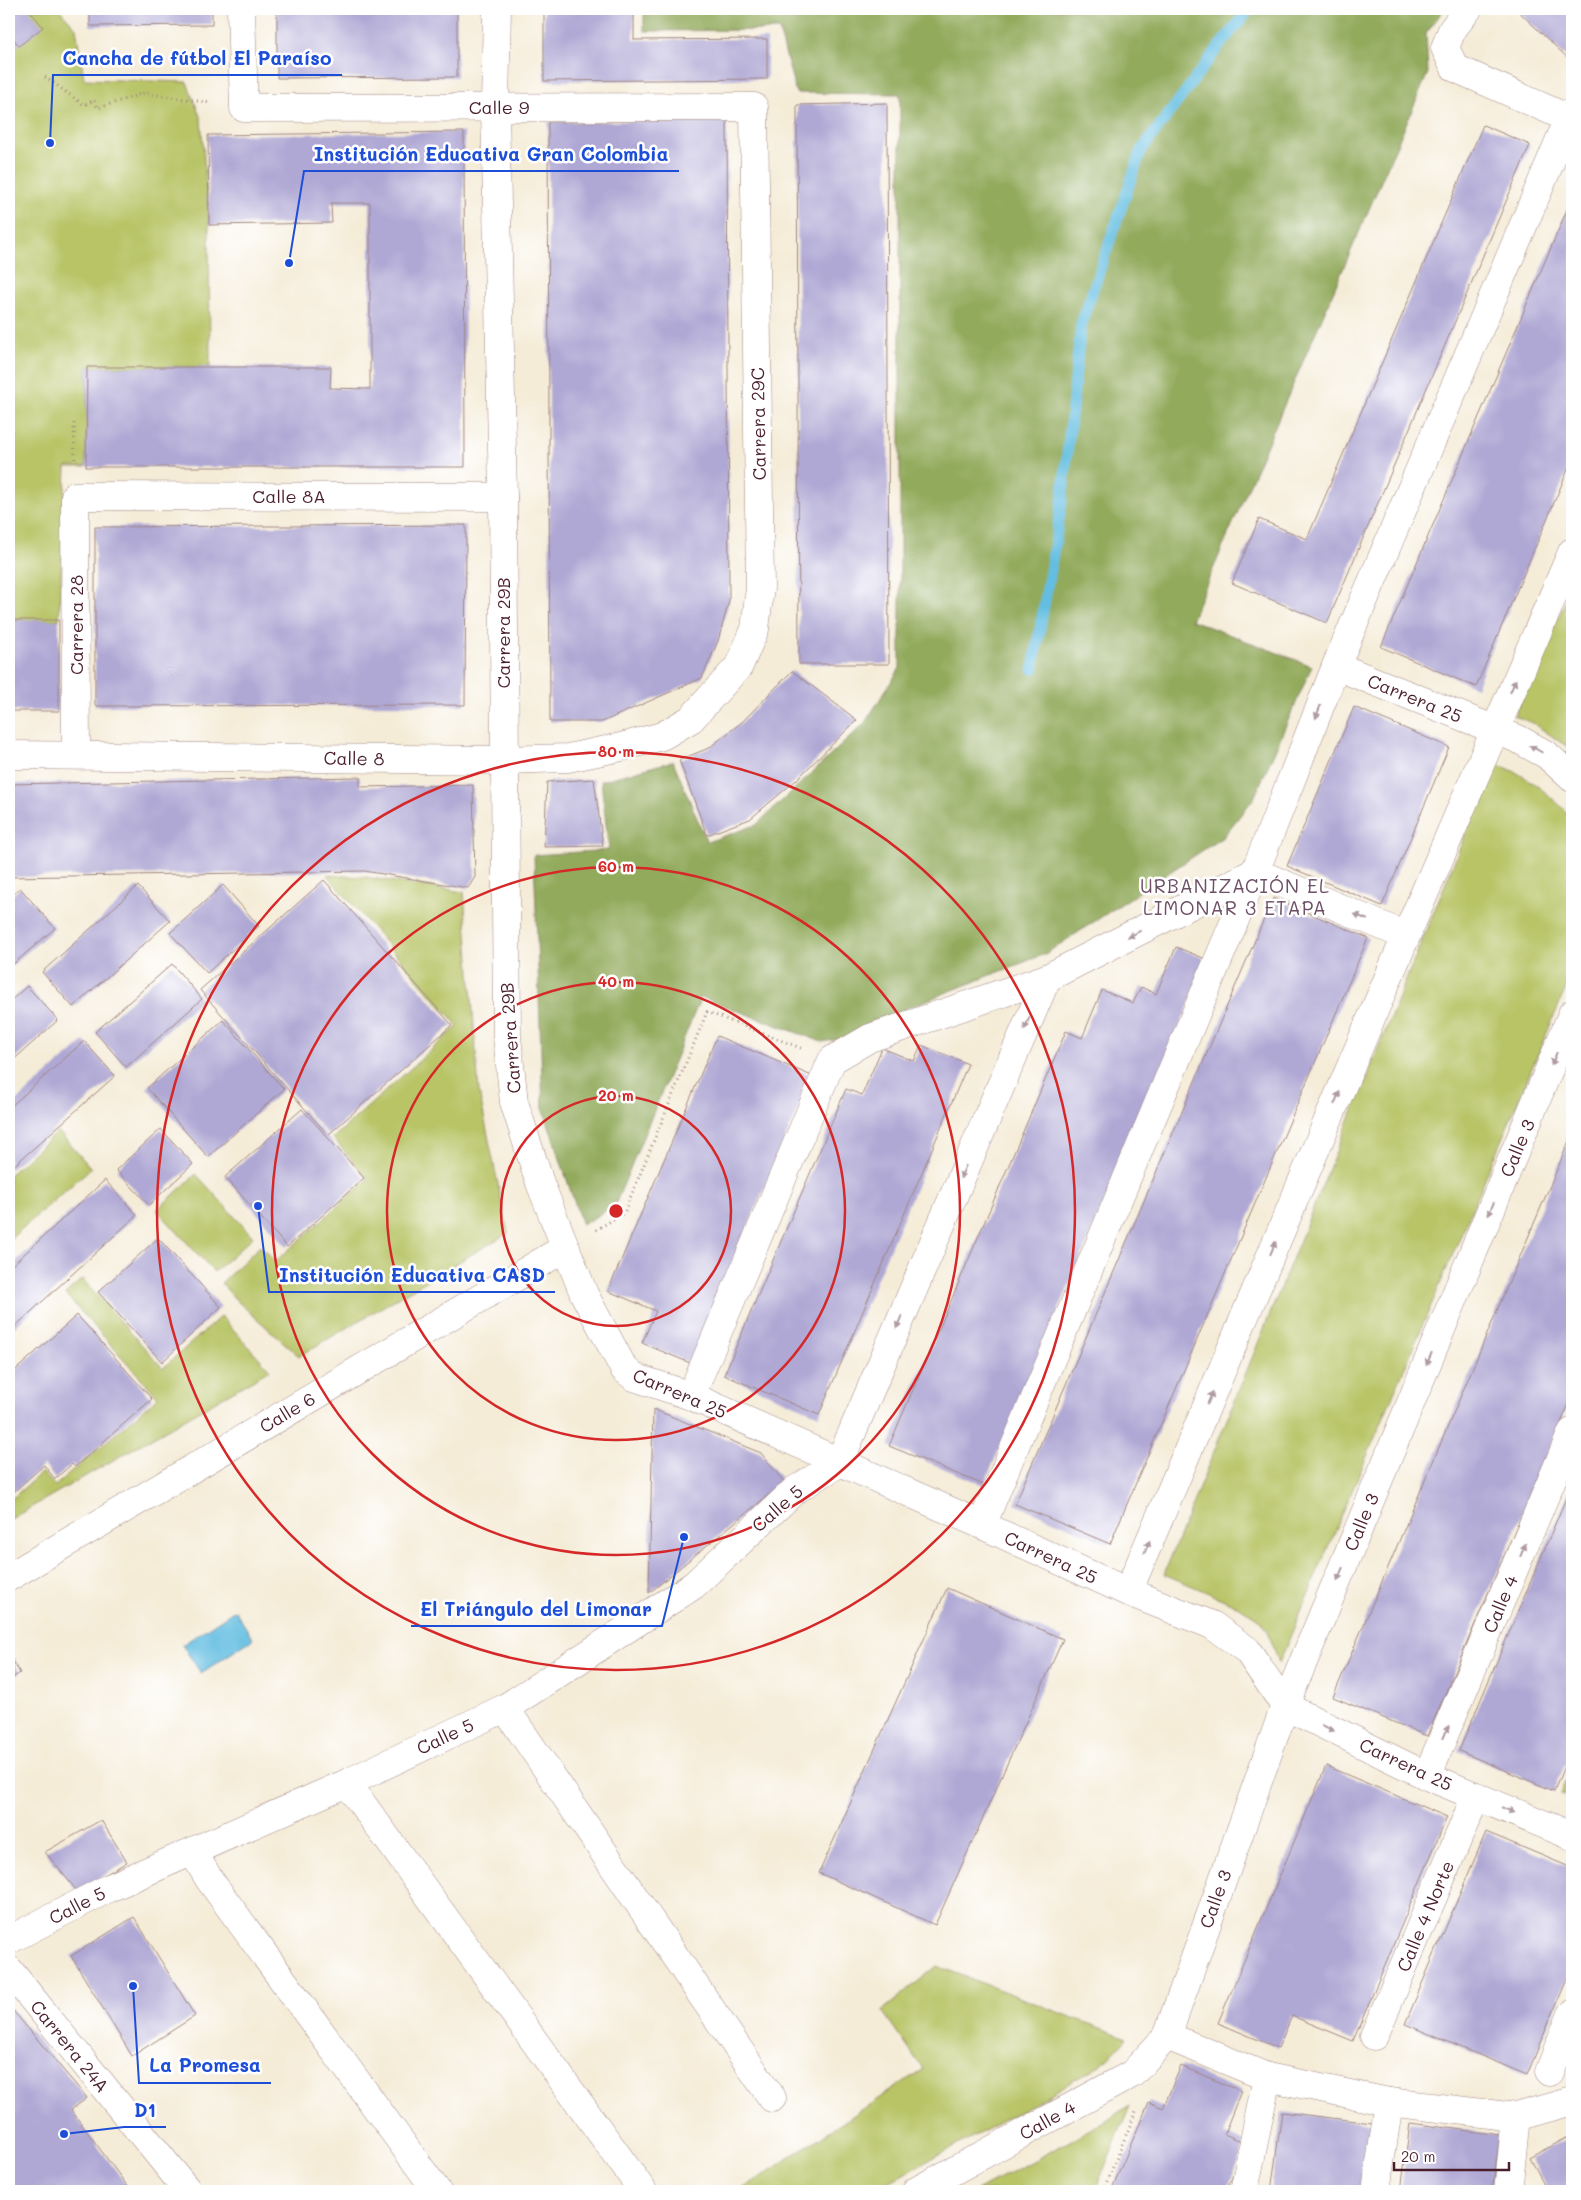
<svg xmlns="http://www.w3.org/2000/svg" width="1581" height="2200" viewBox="0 0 1581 2200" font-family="Mali,sans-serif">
<rect width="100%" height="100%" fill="#fff"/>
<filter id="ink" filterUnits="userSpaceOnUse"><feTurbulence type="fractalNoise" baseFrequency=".02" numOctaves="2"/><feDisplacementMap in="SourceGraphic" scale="10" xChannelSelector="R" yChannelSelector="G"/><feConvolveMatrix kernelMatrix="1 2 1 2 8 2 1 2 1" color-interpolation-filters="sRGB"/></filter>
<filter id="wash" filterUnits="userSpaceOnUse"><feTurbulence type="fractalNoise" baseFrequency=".0096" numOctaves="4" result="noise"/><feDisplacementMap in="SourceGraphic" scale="20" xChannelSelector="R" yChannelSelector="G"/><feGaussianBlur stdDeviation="1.12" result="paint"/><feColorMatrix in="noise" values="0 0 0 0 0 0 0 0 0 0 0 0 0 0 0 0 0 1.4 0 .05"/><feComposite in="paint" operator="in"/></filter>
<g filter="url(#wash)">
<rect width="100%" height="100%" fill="#f5ecd8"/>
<g fill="#b8c466" stroke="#817248">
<polygon points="9,9 59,9 76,28 84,79 187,82 201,119 209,225 210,367 87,367 86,467 66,467 59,620 9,621"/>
<polygon points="1572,587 1572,750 1533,723 1514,716"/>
<path d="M1494,764C1522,770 1553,797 1572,818V974L1279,1663C1274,1649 1270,1633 1260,1621C1251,1609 1182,1582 1164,1574Z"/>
<polygon points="327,875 365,877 464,892 479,1092 508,1233 299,1356 237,1301 221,1283 260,1246 276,1261 368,1179 333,1138 458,1026"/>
<polygon points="58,1131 91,1168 9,1240 9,1175"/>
<polygon points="196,1174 253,1237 214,1272 157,1210"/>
<polygon points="82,1279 163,1368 221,1316 270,1370 9,1520 9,1501 42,1472 55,1486 158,1397 65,1294"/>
<polygon points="1572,1768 1572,1799 1561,1794"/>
<polygon points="937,1966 1127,2038 1103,2063 1034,2104 872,2191 742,2191 741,2190 923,2069 882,2011"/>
<polygon points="1130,2105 1095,2191 977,2191 1094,2128"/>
</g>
<polygon fill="#92aa5b" stroke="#6e6443" points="644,9 1444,9 1426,34 1428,73 1191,620 1312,666 1254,798 1223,837 1045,954 871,1022 845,1038 822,1042 701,997 615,1205 582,1225 543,1108 534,855 609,850 601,781 673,761 707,842 756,825 864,724 900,668 900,94 796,93 779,30 644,31"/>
<polygon fill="#63bee1" stroke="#566e86" points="235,1610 253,1639 201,1673 182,1645"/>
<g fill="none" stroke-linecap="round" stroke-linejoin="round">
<polyline stroke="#63bee1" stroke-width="11" points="1033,669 1062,502 1081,324 1141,151 1220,45 1250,9"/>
</g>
<g id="blocks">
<g fill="#afa7d4">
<polygon points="9,9 28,9 43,27 19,46 9,33"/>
<polygon points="90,9 212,9 212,25 90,26"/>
<polygon points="277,9 457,9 457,77 277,78"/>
<polygon points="544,9 634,9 634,40 767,39 767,79 544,81"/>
<polygon points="1516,9 1572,9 1572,62 1555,46"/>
<polygon points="887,103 889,664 799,664 797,105"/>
<polygon points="727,121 729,601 718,641 702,678 602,722 550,722 548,122"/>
<polygon points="1483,125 1530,145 1327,623 1232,583 1259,519 1307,539"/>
<polygon points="464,132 465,467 86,467 87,367 331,367 330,388 370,389 370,203 331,203 332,223 209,225 208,135"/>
<polygon points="1572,198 1572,460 1476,687 1381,647"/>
<polygon points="466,525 465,705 95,706 95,527"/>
<rect x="9" y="620" width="50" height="91"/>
<polygon points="792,671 857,720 794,782 750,819 707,835 679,760 709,748 742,722"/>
<polygon points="1354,707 1449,747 1382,906 1287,866"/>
<polygon points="360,777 360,787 473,785 475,877 468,888 364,871 9,877 9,784"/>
<polygon points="594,779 603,846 544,847 547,782"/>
<polygon points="324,880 452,1025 328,1135 200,990"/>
<polygon points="223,885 259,926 207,973 170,933"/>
<polygon points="138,886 170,921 73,1007 42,972"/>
<polygon points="20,888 55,928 9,968 9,898"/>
<polygon points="1273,898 1368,938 1110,1544 1015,1504"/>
<polygon points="1176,947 1208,960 984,1485 889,1446 1066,1031 1082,1038 1102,990 1133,1003 1141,987 1156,994"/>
<polygon points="172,964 202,999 126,1067 95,1032"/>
<polygon points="27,986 58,1020 9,1064 9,1002"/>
<polygon points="223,1020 284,1089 208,1157 147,1088"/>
<polygon points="717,1036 812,1076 690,1363 642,1343 656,1311 608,1291"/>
<polygon points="84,1041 115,1076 9,1170 9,1108"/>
<polygon points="921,1045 968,1064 819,1415 724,1375 846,1089 862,1095 882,1048 914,1061"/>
<polygon points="302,1109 364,1178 287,1247 225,1177"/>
<polygon points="161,1129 193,1164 149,1205 116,1170"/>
<polygon points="1572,1134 1572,1397 1427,1736 1333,1697"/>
<polygon points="105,1180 137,1215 9,1332 9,1268"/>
<polygon points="158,1238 221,1307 162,1362 98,1292"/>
<polygon points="77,1315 152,1399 75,1467 72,1464 55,1479 44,1465 9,1496 9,1399 12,1396 9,1393 9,1376"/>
<polygon points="653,1409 761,1453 784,1482 649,1593"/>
<polygon points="1572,1484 1572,1747 1554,1791 1459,1751"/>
<polygon points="947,1588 1063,1639 935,1925 819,1873"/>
<polygon points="9,1654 20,1673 9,1680"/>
<polygon points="1326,1766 1447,1817 1353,2041 1292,2016 1278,2048 1218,2023"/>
<polygon points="101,1820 127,1862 77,1891 45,1852"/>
<polygon points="1486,1832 1572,1868 1572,1967 1527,2075 1405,2024"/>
<polygon points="134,1917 195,2016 132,2056 71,1956"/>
<polygon points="9,2006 87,2098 71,2110 131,2191 10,2191 9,2189"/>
<polygon points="1181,2066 1241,2091 1224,2134 1246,2143 1226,2191 1111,2191 1149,2102 1163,2108"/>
<polygon points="1282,2112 1372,2123 1363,2191 1271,2191"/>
<polygon points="1410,2123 1500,2135 1492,2191 1401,2191"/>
<polygon points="1570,2136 1572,2140 1572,2191 1548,2191 1530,2158"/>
</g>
</g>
</g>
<g filter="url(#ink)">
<use href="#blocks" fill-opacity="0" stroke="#a08682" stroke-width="1"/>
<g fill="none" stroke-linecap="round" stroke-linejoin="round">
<g stroke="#a08682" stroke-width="29">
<g id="minor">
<polyline points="497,9 495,107 503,497 507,1037 514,1102 540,1183 584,1294 624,1369 634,1377 691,1396 982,1525 1128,1592 1212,1625 1247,1650 1285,1706 1427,1776 1572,1836"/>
<polyline points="1468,9 1452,30 1445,48 1455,68 1572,120"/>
<polyline points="1336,666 1518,739 1547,755 1572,778"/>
<polyline points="9,755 504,760 568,758 621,747 662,736 691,719 739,666 755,629 760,588 754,107 244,108 241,9"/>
<polyline points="76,755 75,496 503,497"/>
<polyline points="691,1396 832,1060 870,1038 1047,978 1255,872 1406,936"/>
<polyline points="982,1525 1255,872 1336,666 1569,118"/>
<polyline points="9,1577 565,1248"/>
<polyline points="1128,1592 1406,936 1572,552"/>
<polyline points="505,1708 772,2098"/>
<polyline points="1427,1776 1572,1432"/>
<polyline points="347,1783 643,2191"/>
<polyline points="193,1852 209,1879 437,2191"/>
<polyline points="9,1940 107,1889 347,1783 505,1708 694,1585 795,1490 839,1463 1047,978"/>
<polyline points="9,1970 188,2191"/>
<polyline points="1167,2036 1267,2077 1389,2102 1516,2117 1572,2101"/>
<polyline points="1374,2036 1476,1796"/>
<polyline points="1549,2072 1572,2014"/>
<polyline points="916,2191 1132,2074 1167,2036 1285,1706 1572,1014"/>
<polyline points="1244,2191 1267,2077"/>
<polyline points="1376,2191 1389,2102"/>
<polyline points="1508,2191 1516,2117"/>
</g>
</g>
<g stroke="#a08682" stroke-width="3" stroke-dasharray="1 4" stroke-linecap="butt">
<polyline points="45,77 84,105 94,100 98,108 144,93 211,103"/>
<polyline points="74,423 75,463"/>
<polyline points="596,1230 624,1213 707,1012 801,1048"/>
<polyline points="1103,2191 1136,2111"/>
</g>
<use href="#minor" stroke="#fff" stroke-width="28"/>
</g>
<defs><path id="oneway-solid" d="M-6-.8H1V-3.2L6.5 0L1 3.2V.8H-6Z" transform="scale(1.25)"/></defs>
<g fill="#ae9aa0">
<use href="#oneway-solid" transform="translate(1513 686) rotate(-66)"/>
<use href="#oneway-solid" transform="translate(1318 712) rotate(111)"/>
<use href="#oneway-solid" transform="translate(1536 749) rotate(-150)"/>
<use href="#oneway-solid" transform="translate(1361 917) rotate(-157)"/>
<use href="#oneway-solid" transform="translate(1134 934) rotate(153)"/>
<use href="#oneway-solid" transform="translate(1027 1023) rotate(113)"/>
<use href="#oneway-solid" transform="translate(1554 1059) rotate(113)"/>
<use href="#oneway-solid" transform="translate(1337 1098) rotate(-67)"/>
<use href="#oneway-solid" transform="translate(963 1172) rotate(113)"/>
<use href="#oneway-solid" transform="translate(1491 1209) rotate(113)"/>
<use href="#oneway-solid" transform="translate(1273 1248) rotate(-67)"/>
<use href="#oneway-solid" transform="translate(899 1322) rotate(113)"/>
<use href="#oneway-solid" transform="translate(1429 1359) rotate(113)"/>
<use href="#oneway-solid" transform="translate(1210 1398) rotate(-67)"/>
<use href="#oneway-solid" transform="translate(1147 1547) rotate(-67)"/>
<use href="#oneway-solid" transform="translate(1523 1550) rotate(-67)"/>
<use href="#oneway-solid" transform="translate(1340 1574) rotate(113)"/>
<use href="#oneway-solid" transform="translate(1328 1728) rotate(26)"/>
<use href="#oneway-solid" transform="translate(1446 1732) rotate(-67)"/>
<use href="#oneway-solid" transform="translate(1508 1810) rotate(22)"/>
</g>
</g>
<g fill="none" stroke="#d62828" stroke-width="2.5">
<circle cx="616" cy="1211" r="115"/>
<circle cx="616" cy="1211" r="229"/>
<circle cx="616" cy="1211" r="344"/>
<circle cx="616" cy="1211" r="459"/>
</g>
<g text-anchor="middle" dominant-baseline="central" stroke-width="5" stroke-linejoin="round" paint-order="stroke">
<g font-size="18" fill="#4a1f2b" stroke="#fff">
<text x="499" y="107">Calle 9</text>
<text transform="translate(758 424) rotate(-91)">Carrera 29C</text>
<text x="289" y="496">Calle 8A</text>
<text transform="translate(76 625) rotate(-90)">Carrera 28</text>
<text transform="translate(503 633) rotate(-90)">Carrera 29B</text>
<text transform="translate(1415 698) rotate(22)">Carrera 25</text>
<text transform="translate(354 758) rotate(1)">Calle 8</text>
<text transform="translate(510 1038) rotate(-94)">Carrera 29B</text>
<text transform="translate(1517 1148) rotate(-67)">Calle 3</text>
<text transform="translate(680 1393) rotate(23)">Carrera 25</text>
<text transform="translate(287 1412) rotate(-31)">Calle 6</text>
<text transform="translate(777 1508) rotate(-41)">Calle 5</text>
<text transform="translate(1361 1522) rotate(-67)">Calle 3</text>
<text transform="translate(1051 1557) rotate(25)">Carrera 25</text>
<text transform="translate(1500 1604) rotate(-67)">Calle 4</text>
<text transform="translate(445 1736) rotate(-25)">Calle 5</text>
<text transform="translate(1406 1764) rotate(25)">Carrera 25</text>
<text transform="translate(1215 1899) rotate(-70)">Calle 3</text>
<text transform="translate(77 1905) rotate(-27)">Calle 5</text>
<text transform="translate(1425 1916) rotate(-67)">Calle 4 Norte</text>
<text transform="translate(70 2046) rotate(51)">Carrera 24A</text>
<text transform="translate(1047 2120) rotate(-29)">Calle 4</text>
</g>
<g font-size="19" letter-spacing="1" fill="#6d4f66" stroke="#fff">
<text x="1235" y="885">URBANIZACIÓN EL<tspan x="1235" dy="22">LIMONAR 3 ETAPA</tspan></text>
</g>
</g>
<circle cx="616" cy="1211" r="8" fill="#d62828" stroke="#fff" stroke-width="2.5"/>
<g font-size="15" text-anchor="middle" font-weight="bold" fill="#d62828" stroke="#fff" stroke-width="5" stroke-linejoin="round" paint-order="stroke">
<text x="616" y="757">80 m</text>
<text x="616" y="872">60 m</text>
<text x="616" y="987">40 m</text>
<text x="616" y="1101">20 m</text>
</g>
<path fill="none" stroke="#1d4ed8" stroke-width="2" d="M50 143L53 75H342M289 263L304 171H679M258 1206L269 1292H555M684 1537L662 1626H411M133 1986L139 2083H271M64 2134L124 2127H166"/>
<g fill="#1d4ed8" stroke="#fff" stroke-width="2">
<circle cx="50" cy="143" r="5"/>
<circle cx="289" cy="263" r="5"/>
<circle cx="258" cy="1206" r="5"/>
<circle cx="684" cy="1537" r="5"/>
<circle cx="133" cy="1986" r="5"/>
<circle cx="64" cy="2134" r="5"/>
</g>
<g font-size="19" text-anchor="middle" font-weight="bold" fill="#1d4ed8" stroke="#fff" stroke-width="5" stroke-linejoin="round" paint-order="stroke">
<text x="197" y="65">Cancha de fútbol El Paraíso</text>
<text x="491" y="161">Institución Educativa Gran Colombia</text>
<text x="412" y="1282">Institución Educativa CASD</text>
<text x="536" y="1616">El Triángulo del Limonar</text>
<text x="205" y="2072">La Promesa</text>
<text x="145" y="2117">D1</text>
</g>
<rect width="1581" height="2200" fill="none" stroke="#fff" stroke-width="30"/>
<path d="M1394 2162v8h115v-8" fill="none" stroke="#4a1f2b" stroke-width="2.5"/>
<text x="1401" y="2162" font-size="15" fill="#4a1f2b" stroke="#ffffff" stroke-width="4" paint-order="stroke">20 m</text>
</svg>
